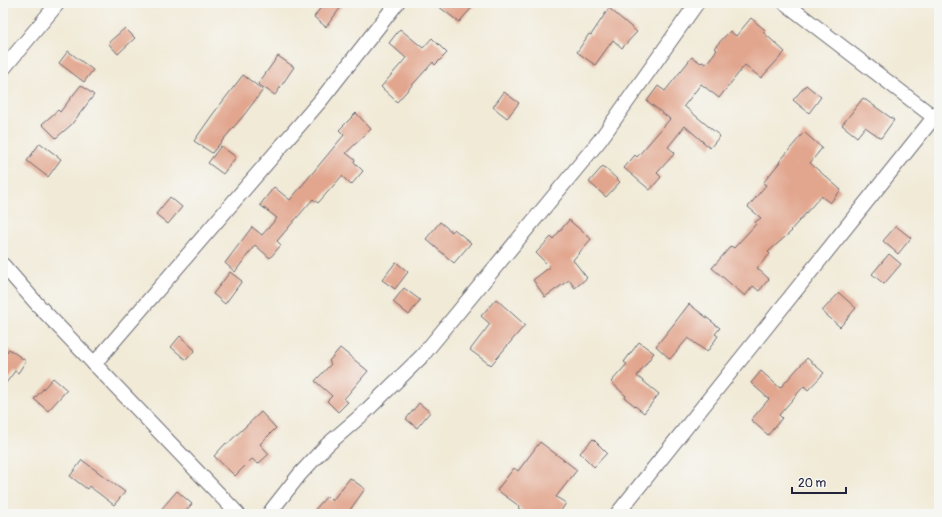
<svg xmlns="http://www.w3.org/2000/svg" width="942" height="517" viewBox="0 0 942 517" font-family="Pangolin,sans-serif">
<rect width="100%" height="100%" fill="#f6f6f2"/>
<filter id="ink" filterUnits="userSpaceOnUse"><feTurbulence type="fractalNoise" baseFrequency=".025" numOctaves="2"/><feDisplacementMap in="SourceGraphic" scale="8" xChannelSelector="R" yChannelSelector="G"/><feConvolveMatrix kernelMatrix="1 2 1 2 8 2 1 2 1" color-interpolation-filters="sRGB"/></filter>
<filter id="wash" filterUnits="userSpaceOnUse"><feTurbulence type="fractalNoise" baseFrequency=".012" numOctaves="4" result="noise"/><feDisplacementMap in="SourceGraphic" scale="16" xChannelSelector="R" yChannelSelector="G"/><feGaussianBlur stdDeviation="0.9" result="paint"/><feColorMatrix in="noise" values="0 0 0 0 0 0 0 0 0 0 0 0 0 0 0 0 0 1.4 0 .05"/><feComposite in="paint" operator="in"/></filter>
<g filter="url(#wash)">
<rect width="100%" height="100%" fill="#f1ead7"/>
<g id="blocks">
<g fill="#e2a68e">
<polygon points="324,3 344,3 326,27 314,17"/>
<polygon points="434,3 476,3 459,22"/>
<polygon points="609,8 637,32 622,48 613,40 595,65 577,52 589,34 591,35"/>
<polygon points="751,18 765,30 763,32 785,52 761,78 745,65 719,98 701,84 684,106 720,136 710,148 685,126 668,147 675,153 657,173 661,177 650,190 624,168 635,155 637,157 670,119 647,101 658,86 665,91 692,57 701,63 702,62 706,64 717,50 714,48 730,31 736,36"/>
<polygon points="125,28 135,38 118,54 108,43"/>
<polygon points="400,29 423,48 432,38 447,53 435,65 433,62 397,102 381,87 406,58 389,43"/>
<polygon points="68,51 93,70 84,82 59,63"/>
<polygon points="278,56 294,67 275,95 258,84"/>
<polygon points="243,75 263,90 244,115 212,153 194,141 213,114"/>
<polygon points="81,85 94,95 71,125 56,138 42,124 58,110 60,112"/>
<polygon points="806,85 821,97 809,113 793,100"/>
<polygon points="504,92 519,103 507,118 493,107"/>
<polygon points="863,98 894,120 881,138 865,127 857,137 842,125"/>
<polygon points="356,113 371,129 346,153 355,160 354,162 363,171 351,185 342,176 318,203 313,199 277,241 281,245 270,258 255,245 235,272 225,263 252,227 262,235 277,218 260,205 274,187 290,200 344,135 339,130"/>
<polygon points="804,132 822,148 810,163 841,190 830,203 821,196 791,230 792,231 768,252 770,254 757,268 769,279 759,291 753,286 745,296 712,268 731,246 734,248 756,224 755,222 761,218 748,207 766,185 763,183 780,162 779,162"/>
<polygon points="40,143 61,159 48,177 27,161"/>
<polygon points="221,146 236,157 223,174 208,163"/>
<polygon points="603,166 620,182 606,197 589,182"/>
<polygon points="170,197 182,207 168,224 156,214"/>
<polygon points="569,220 591,239 573,260 587,278 575,288 569,280 545,297 533,280 550,267 536,253 551,237 553,239"/>
<polygon points="440,222 452,232 454,229 471,243 454,263 426,239"/>
<polygon points="896,226 911,238 898,254 883,241"/>
<polygon points="889,254 901,264 884,284 872,274"/>
<polygon points="396,262 408,272 395,289 382,280"/>
<polygon points="230,272 242,281 225,304 213,294"/>
<polygon points="404,288 420,300 409,315 393,302"/>
<polygon points="839,293 856,308 840,327 822,311"/>
<polygon points="496,299 525,325 491,365 489,363 489,364 470,350 490,324 481,316"/>
<polygon points="689,304 720,328 715,334 718,336 707,352 688,338 670,359 656,346 673,325"/>
<polygon points="180,336 195,350 186,360 171,347"/>
<polygon points="639,342 654,353 637,376 659,394 644,413 625,398 626,396 611,382 627,364 624,362"/>
<polygon points="340,348 368,371 344,399 348,402 338,412 327,401 332,396 315,381 331,364 329,361"/>
<polygon points="9,349 26,361 18,373 15,371 3,387 3,357"/>
<polygon points="807,358 824,373 808,390 804,386 779,415 782,418 768,435 751,420 769,399 751,383 761,371 780,388"/>
<polygon points="53,378 67,390 48,411 34,399"/>
<polygon points="419,403 430,412 417,428 406,419"/>
<polygon points="261,412 276,428 260,444 269,454 258,464 252,459 235,476 214,456 226,443 227,444"/>
<polygon points="593,439 607,453 594,467 580,453"/>
<polygon points="540,442 577,470 556,497 566,503 559,514 528,514 518,508 519,506 497,490 514,468 518,471"/>
<polygon points="82,460 125,492 114,505 89,486 87,489 70,476"/>
<polygon points="350,478 365,489 347,514 311,514 327,496 332,501"/>
<polygon points="177,491 192,504 183,514 157,514"/>
</g>
</g>
</g>
<g filter="url(#ink)">
<use href="#blocks" fill-opacity="0" stroke="#6a6872" stroke-width="1"/>
<g fill="none" stroke-linecap="round" stroke-linejoin="round">
<g stroke="#6a6872" stroke-width="16">
<g id="street">
<polyline points="785,3 939,121"/>
<polyline points="3,69 58,3"/>
<polyline points="3,265 38,305 238,514"/>
<polyline points="94,364 321,100 397,3"/>
<polyline points="269,514 274,507 300,474 327,445 363,414 422,356 600,140 697,3"/>
<polyline points="617,514 939,111"/>
</g>
</g>
<use href="#street" stroke="#fff" stroke-width="14"/>
</g>
</g>
<rect width="942" height="517" fill="none" stroke="#f6f6f2" stroke-width="16"/>
<path d="M792 487v6h54v-6" fill="none" stroke="#22223b" stroke-width="2"/>
<text x="798" y="487" font-size="12" fill="#22223b" stroke="#f6f6f2" stroke-width="3" paint-order="stroke">20 m</text>
</svg>
